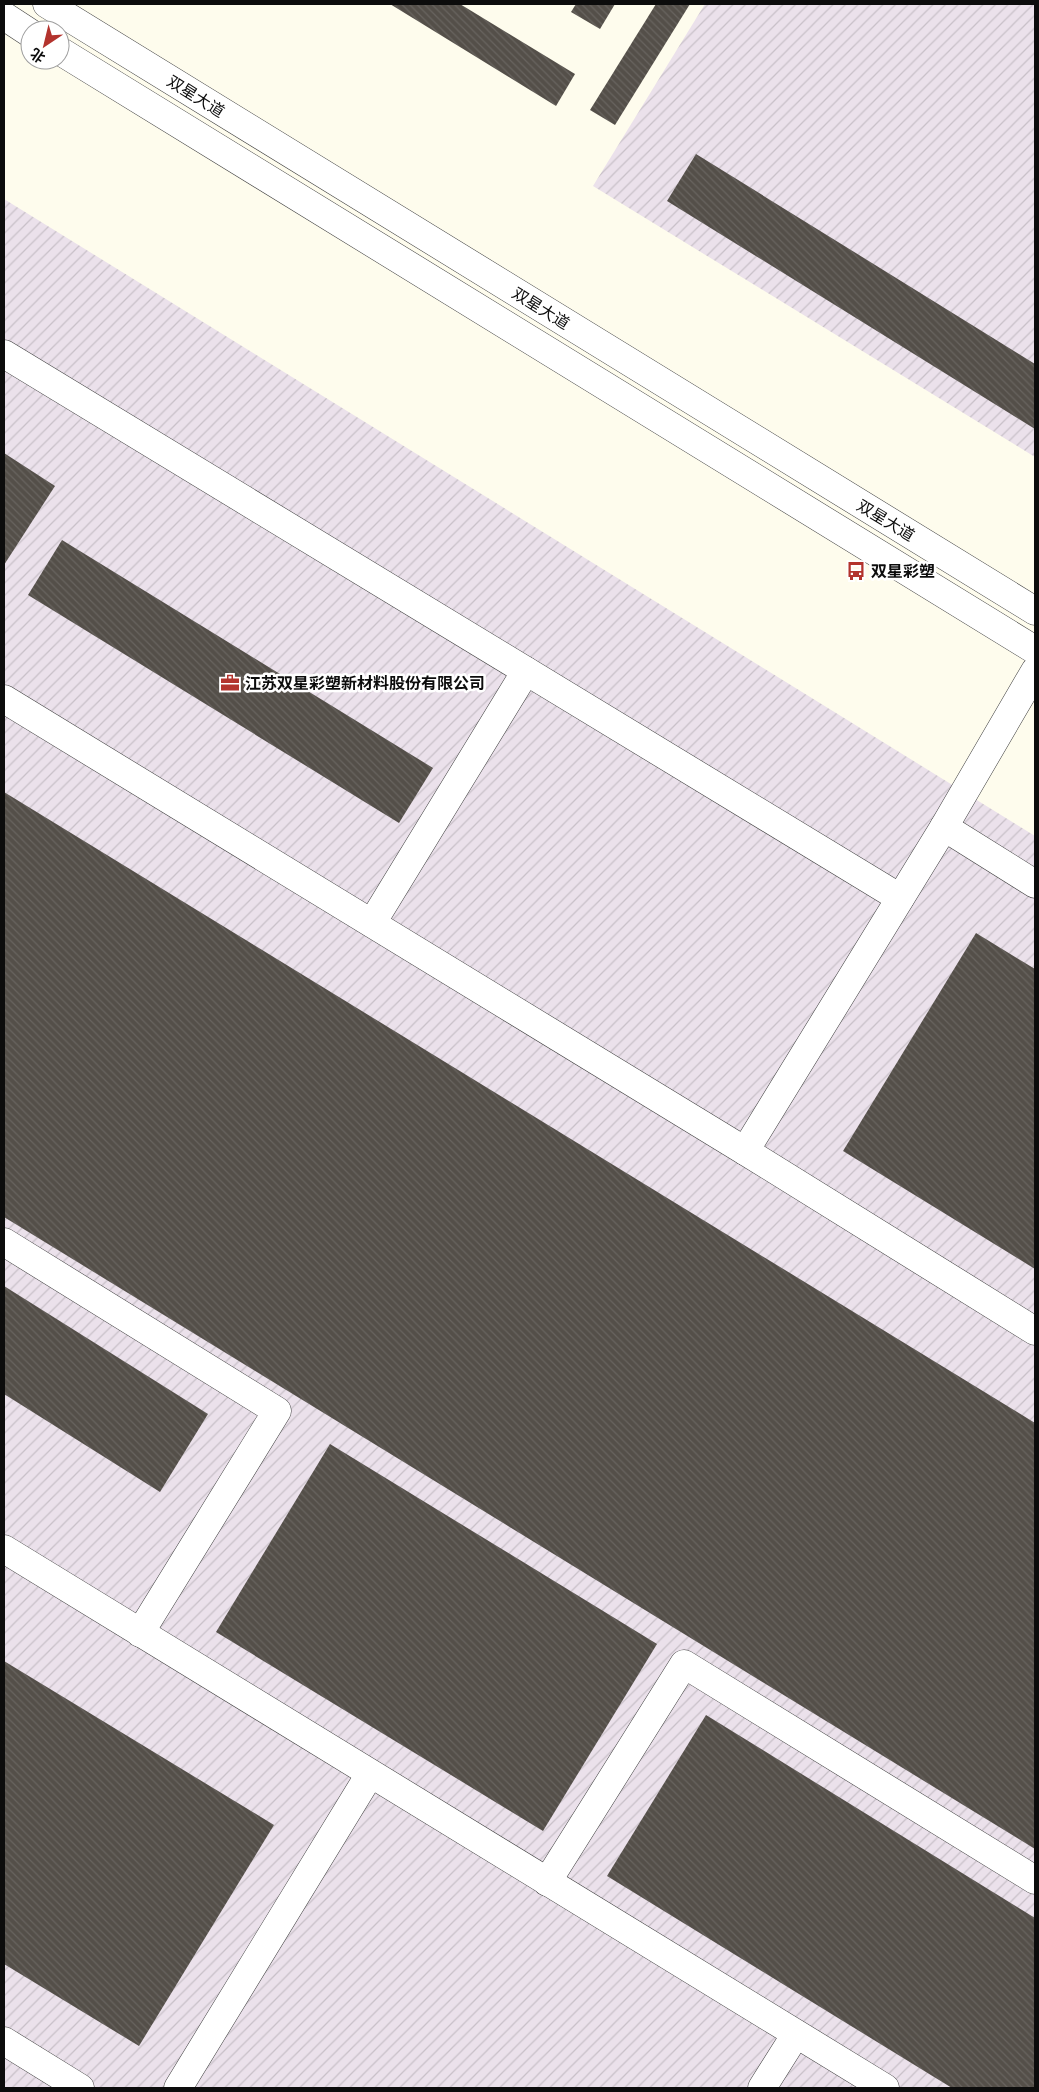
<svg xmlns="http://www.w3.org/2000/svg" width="1039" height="2092" viewBox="0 0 1039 2092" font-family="Lora,'Noto Sans SC',serif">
<defs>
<pattern id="industrial-furrows" width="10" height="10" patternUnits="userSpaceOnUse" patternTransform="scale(1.25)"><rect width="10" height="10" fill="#ebe1eb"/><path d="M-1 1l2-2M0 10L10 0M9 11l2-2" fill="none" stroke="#c8c0c8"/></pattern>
<pattern id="building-back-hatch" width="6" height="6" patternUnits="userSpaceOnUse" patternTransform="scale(1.25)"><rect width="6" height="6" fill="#544f49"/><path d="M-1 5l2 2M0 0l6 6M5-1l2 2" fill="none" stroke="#68645f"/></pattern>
</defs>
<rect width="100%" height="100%" fill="#fefced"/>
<g fill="url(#industrial-furrows)">
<polygon points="705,4 1035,4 1035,457 593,186"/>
<polygon points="4,199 1035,836 1035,2088 4,2088"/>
</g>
<g fill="url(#building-back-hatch)">
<polygon points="390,4 460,4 575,74 556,106"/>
<polygon points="576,4 615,4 600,29 571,12"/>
<polygon points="656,4 690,4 615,125 590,110"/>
<polygon points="696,154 1035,364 1035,429 667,201"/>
<polygon points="4,453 55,486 4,565"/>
<polygon points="62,540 433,768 399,823 28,595"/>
<polygon points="4,792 1035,1423 1035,1849 4,1217"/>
<polygon points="976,933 1035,969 1035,1269 843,1151"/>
<polygon points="4,1286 208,1414 160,1492 4,1394"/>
<polygon points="330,1444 657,1644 543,1831 216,1632"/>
<polygon points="4,1661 274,1825 139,2046 4,1964"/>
<polygon points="706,1715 1035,1918 1035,2088 952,2088 607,1876"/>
</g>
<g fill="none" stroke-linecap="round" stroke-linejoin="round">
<g stroke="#3f3f3f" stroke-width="29">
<g id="minor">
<polyline points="47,4 1035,611"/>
<polyline points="4,16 30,33"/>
<polyline points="60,51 1035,650"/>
<polyline points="4,354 900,898"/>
<polyline points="4,699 745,1151 1035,1331"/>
<polyline points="944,827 1035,671"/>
<polyline points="372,923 526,671"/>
<polyline points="745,1151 944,827 1035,884"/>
<polyline points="4,1242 277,1411 140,1633"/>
<polyline points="4,1549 885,2088"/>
<polyline points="547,1882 684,1664 1035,1880"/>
<polyline points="4,2041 80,2088"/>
<polyline points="178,2088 370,1774"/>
<polyline points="762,2088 796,2034"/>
</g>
</g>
<use href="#minor" stroke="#fff" stroke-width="28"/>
</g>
<defs>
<g id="bus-bare" transform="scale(1.5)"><path d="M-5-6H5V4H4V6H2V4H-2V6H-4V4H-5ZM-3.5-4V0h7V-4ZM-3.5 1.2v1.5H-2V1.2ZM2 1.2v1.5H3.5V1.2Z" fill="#b3332d" stroke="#fff" stroke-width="2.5" paint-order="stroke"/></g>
<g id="office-bare" transform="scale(1.5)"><path d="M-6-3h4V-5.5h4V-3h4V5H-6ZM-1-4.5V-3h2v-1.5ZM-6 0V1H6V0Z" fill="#b3332d" stroke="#fff" stroke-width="2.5" paint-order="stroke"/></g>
</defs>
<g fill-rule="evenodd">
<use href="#bus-bare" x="856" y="571"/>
<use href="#office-bare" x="230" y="683"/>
</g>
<g text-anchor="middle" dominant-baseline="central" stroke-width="5" stroke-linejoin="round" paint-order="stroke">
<g font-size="16" fill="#0c0c0c" stroke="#fff">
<text transform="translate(196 96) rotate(32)">双星大道</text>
<text transform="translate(541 308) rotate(32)">双星大道</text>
<text transform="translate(886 520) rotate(31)">双星大道</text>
</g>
<g font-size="16" font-weight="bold" fill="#0c0c0c" stroke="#fff" text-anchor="start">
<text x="871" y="571">双星彩塑</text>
<text x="245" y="683">江苏双星彩塑新材料股份有限公司</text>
</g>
</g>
<rect width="1039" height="2092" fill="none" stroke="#0c0c0c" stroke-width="10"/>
<g transform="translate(45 45) rotate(215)"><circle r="24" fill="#ffffff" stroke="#9e9e9e"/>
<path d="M0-4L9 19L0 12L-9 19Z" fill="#b3332d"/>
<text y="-8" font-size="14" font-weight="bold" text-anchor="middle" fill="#0c0c0c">北</text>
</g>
</svg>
